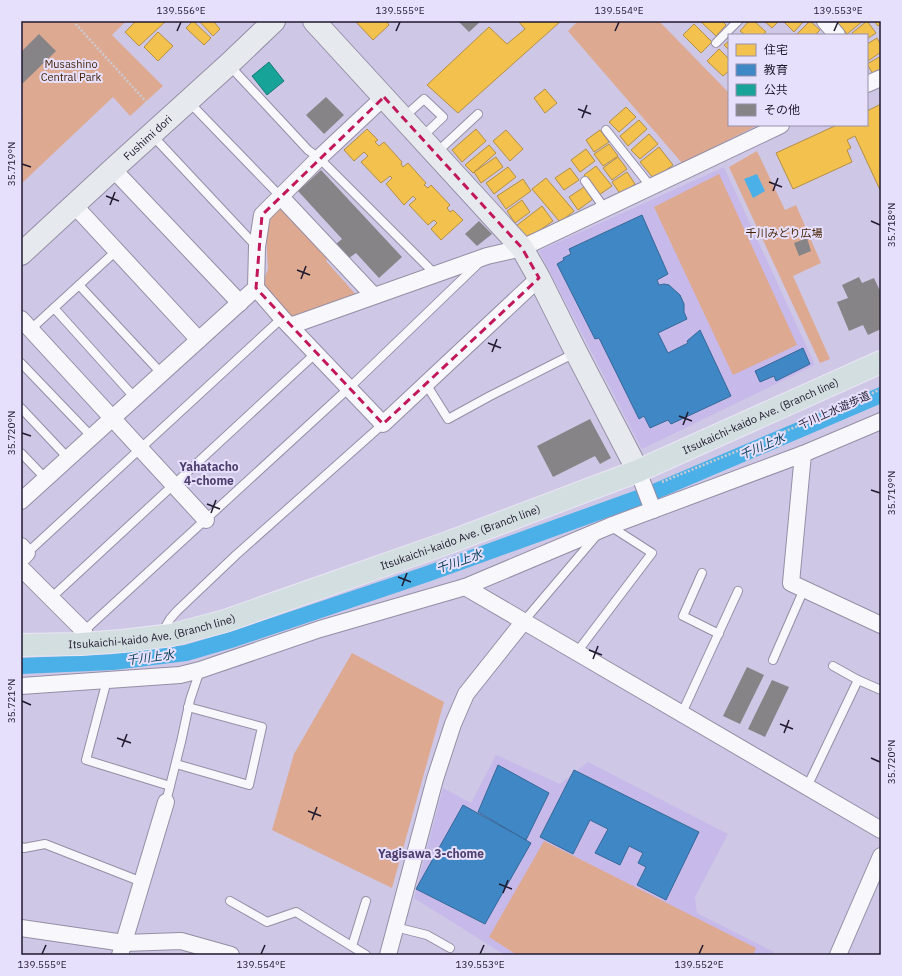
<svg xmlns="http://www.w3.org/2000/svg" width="902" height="976" viewBox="0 0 902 976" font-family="'IBM Plex Sans','Noto Sans JP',sans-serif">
<rect width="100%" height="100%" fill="#cfc7e6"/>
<g fill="#c7b9ea">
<polygon points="724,167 815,365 642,449 539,251"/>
<polygon points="496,755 560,784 588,762 728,834 695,897 697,913 774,952 773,955 505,955 414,898 443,788 471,803"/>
</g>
<g fill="#dea991">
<polygon points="21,21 126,21 112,35 163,86 130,116 113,97 21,184"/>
<polygon points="578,21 659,21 729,93 729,125 758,125 682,163 568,31"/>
<polygon points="757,151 785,210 796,205 821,263 793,276 830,359 820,363 729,167"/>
<polygon points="719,174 797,345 733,375 654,207"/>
<polygon points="280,201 330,256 326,261 358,297 292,321 261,287 268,269 265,216"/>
<polygon points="352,653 444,702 392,888 272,830 294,754"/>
<polygon points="544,841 756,948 753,955 517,955 489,937"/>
</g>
<polygon fill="#4bb0e7" points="757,174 765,191 753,198 744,179"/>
<g fill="#f2c14e" stroke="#b38f44">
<polygon points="136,21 166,21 139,46 125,32"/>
<polygon points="193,21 211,38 204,45 186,28"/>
<polygon points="199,21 213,21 220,29 213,36"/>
<polygon points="355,21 386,21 389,25 373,40"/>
<polygon points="518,21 561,21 458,113 427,85 489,27 507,44 525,29"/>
<polygon points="700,21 722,21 726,25 716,36"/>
<polygon points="749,21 754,21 766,32 763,35 745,35 740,31"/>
<polygon points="764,21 779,21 772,28"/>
<polygon points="785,21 804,21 794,32 784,22"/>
<polygon points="810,21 820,30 815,35 796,35"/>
<polygon points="840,21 863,21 847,34 838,23"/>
<polygon points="867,21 876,33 867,39 867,35 853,35 852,33"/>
<polygon points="874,21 881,21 881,24 878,26"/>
<polygon points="694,24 712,42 701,53 683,35"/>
<polygon points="158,32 173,46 158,61 144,47"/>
<polygon points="877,38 881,45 881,52 868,61 867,44"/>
<polygon points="729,41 729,50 724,45"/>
<polygon points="719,49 729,59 729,71 723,76 707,61"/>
<polygon points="881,56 881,72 874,76 867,64"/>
<polygon points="545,89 557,103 545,113 534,98"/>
<polygon points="881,104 881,192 855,136 847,140 851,148 847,150 852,162 793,189 776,153 837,125 867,125 867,111"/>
<polygon points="626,107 636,117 619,132 609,122"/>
<polygon points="639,120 647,129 628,146 620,136"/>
<polygon points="367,129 378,140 375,142 379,146 384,142 402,162 401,164 403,167 408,163 426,183 424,185 428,188 431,185 450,205 447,208 450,212 453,210 463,220 441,240 431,229 437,223 434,220 428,225 409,205 416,199 413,196 404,205 386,184 392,178 390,176 381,183 361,162 368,156 364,152 354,161 344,150"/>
<polygon points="476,129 486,141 462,162 452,150"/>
<polygon points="506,130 523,149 510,161 493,141"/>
<polygon points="600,130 609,142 594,152 586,140"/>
<polygon points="649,134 658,144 640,159 631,150"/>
<polygon points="609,144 618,156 603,166 594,154"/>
<polygon points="489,145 496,153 473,173 465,165"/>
<polygon points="659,147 673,165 654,179 640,162"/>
<polygon points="586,149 595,161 580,172 571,160"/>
<polygon points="496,157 503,167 481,183 474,172"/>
<polygon points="618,157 627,169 612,180 603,168"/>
<polygon points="596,166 612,186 599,195 584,175"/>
<polygon points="508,167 516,177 494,194 486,183"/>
<polygon points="570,168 579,180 564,190 555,178"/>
<polygon points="627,172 635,184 621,195 612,182"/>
<polygon points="546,178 574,211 560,222 532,189"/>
<polygon points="523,179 531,191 506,209 497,196"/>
<polygon points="584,187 593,199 578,210 569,197"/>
<polygon points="522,200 530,212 515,223 507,211"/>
<polygon points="542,206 553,221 526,240 516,226"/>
</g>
<g fill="#3f88c5" stroke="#356798">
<polygon points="642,215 668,274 657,280 659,285 664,284 669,285 680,295 684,304 684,312 687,319 658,333 668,353 688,343 687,341 700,330 731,396 671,424 668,420 650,428 644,416 639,419 599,338 595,339 557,264 564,260 563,258 571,254 569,249"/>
<polygon points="803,348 810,364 776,381 774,376 760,382 755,371"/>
<polygon points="498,765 549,793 526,840 478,812"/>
<polygon points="574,770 699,832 666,900 637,885 646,867 638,863 643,853 629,846 620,865 595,853 608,829 590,820 573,854 540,837"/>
<polygon points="463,805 531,843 485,924 416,889"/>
</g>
<polygon fill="#17a398" stroke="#197a78" points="269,62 284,81 267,95 252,76"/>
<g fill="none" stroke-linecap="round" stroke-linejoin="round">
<polyline stroke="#4bb0e7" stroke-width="16" points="21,666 113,662 186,653 234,639 427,574 649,494 881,395"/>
</g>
<g fill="#868487">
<polygon points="458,21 481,21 469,32"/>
<polygon points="39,34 56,51 21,85 21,52"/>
<polygon points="326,97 344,115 324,134 306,115"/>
<polygon points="321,170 402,257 379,278 356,253 349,258 336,244 342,239 298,191"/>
<polygon points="479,221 492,234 477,246 465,234"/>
<polygon points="807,238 811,251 799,256 794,243"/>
<polygon points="859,277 862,283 874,278 881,293 881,329 868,335 863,325 849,331 837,302 848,298 842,285"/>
<polygon points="590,419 611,458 600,464 595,456 553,477 537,446"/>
<polygon points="747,667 764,675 740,724 723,716"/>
<polygon points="772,680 789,687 765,737 748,729"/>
</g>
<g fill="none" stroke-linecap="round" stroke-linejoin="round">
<g stroke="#958ea6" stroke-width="10">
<g id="lane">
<polyline points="716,43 738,21"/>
<polyline points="229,65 308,150 319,158 435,274"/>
<polyline points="188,101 280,196"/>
<polyline points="404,117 424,99 443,117 422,137"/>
<polyline points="606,130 651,187"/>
<polyline points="152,135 256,246"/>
<polyline points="436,153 478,114"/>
<polyline points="585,181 605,209"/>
<polyline points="79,285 162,374"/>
<polyline points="54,308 135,398"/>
<polyline points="30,330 116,251"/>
<polyline points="21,363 92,437"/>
<polyline points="426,384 448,419 490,396 575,353"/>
<polyline points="21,408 68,458"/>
<polyline points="21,453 46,479"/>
<polyline points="27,553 282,318"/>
<polyline points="702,573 683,616 719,634"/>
<polyline points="51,598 316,353"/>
<polyline points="524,621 597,535"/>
<polyline points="84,631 349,388 480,262"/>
<polyline points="161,634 170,619 177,611 236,555 383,424"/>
<polyline points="577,652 652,553 610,526"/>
<polyline points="773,660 804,589"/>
<polyline points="833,666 858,680 881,690"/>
<polyline points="107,680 86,760 170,786"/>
<polyline points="682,713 738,591"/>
<polyline points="176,764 249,785 262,727 188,707"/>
<polyline points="807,787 858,680"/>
<polyline points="166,802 181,742 190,700 200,670"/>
<polyline points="21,847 24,848 45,844 142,882"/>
<polyline points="230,901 267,922 296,912 366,955"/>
<polyline points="395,927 427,935 450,948"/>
<polyline points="352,946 366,901"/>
</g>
</g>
<g stroke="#958ea6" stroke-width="18">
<g id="street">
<polyline points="825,21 837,35"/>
<polyline points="867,84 881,78"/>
<polyline points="113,169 240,303"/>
<polyline points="280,196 373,295"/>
<polyline points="74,205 199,340"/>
<polyline points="256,288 282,318 383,424 539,278"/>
<polyline points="21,319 206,520"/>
<polyline points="290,326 487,256 522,248 781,125"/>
<polyline points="803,454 791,583 881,625"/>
<polyline points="638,471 653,510"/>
<polyline points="21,501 256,288 257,247 262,215 319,158 384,97"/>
<polyline points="21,546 27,553 21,559"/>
<polyline points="21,568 84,631 81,644"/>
<polyline points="465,587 881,830"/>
<polyline points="21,686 180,675 200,670 320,629 465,587 610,526 803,454 881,421"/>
<polyline points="21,928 124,943 181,941 231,955"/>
<polyline points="120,955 166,802"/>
<polyline points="388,955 435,779 453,724 466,694 524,621"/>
<polyline points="838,955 881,856"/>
</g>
</g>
<g stroke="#958ea6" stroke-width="24">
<g id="secondary">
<polyline points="314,21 522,248 539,278 576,352 638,471"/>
<path id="s1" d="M21,254L113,169L229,64L274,21"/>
</g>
</g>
<g stroke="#e9e6f4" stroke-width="24">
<g id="primary">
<path id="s2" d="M21,645L81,644L123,641L172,635L225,621L450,542L638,471L881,362"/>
</g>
</g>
<g stroke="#cccad3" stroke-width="2.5" stroke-dasharray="2 2" stroke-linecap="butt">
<polyline points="73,21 150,106"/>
<polyline points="21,113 23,112"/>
<polyline points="662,482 844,407 881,389"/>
</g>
<use href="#lane" stroke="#f8f7fb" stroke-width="8"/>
<use href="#street" stroke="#f8f7fb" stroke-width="16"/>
<use href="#secondary" stroke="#e6eaee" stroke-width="22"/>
<use href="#primary" stroke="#d3dee1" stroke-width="22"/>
</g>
<path fill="none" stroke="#c2185b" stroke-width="3" stroke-dasharray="8 5" stroke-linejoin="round" d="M384,97L522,248L539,278L383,424L256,288L262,215Z"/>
<path fill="none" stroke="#1f192e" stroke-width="1.5" d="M177,31L181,22M396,31L400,22M615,31L619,22M834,31L838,22M578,109L591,114M582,118L587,105M22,164L31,167M769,182L782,187M773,191L778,178M106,196L119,201M110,205L115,192M871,221L880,225M297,270L310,275M301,279L306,266M488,343L501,348M492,352L497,339M679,416L692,421M683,425L688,412M22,433L31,436M871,490L880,493M207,504L220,509M211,513L216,500M398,577L411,582M402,586L407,573M589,650L602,655M593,659L598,646M22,701L31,705M780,724L793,729M784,733L789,720M117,738L131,743M122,747L127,734M871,758L880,762M308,811L321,816M312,820L317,807M499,884L512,889M503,893L508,880M42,954L46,945M261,954L265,945M480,954L484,945M699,954L703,945"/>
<g text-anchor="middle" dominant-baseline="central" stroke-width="4" stroke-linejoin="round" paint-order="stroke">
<g font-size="11" fill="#421e00" stroke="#e7e0fd">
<text x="71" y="64">Musashino<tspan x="71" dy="13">Central Park</tspan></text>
<text x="784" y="233">千川みどり広場</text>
</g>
<g font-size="11" fill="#1f192e" stroke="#e7e0fd">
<text stroke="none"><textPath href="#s1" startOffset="172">Fushimi dori</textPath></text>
<text transform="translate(834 410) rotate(-24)">千川上水遊歩道</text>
<text stroke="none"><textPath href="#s2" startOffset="780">Itsukaichi-kaido Ave. (Branch line)</textPath></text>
<text stroke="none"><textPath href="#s2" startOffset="456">Itsukaichi-kaido Ave. (Branch line)</textPath></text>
<text stroke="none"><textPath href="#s2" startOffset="132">Itsukaichi-kaido Ave. (Branch line)</textPath></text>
</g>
<g font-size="12" font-style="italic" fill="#063d58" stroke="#e7e0fd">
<text transform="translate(762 446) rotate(-23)">千川上水</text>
<text transform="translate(459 561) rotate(-19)">千川上水</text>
<text transform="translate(150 657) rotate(-7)">千川上水</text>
</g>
<g font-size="12" font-weight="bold" fill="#4d3e6e" stroke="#e7e0fd">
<text x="209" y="466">Yahatacho<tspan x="209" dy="14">4-chome</tspan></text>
<text x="431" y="853">Yagisawa 3-chome</text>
</g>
</g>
<rect width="902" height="976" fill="none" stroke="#e7e0fd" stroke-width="44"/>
<rect x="728" y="34" width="140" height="92" fill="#e7e0fd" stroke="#9790aa"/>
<rect x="736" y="44" width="20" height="12" fill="#f2c14e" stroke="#9790aa"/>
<text x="764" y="54" font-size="12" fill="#1f192e">住宅</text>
<rect x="736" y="64" width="20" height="12" fill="#3f88c5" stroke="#9790aa"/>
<text x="764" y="74" font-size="12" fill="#1f192e">教育</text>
<rect x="736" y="84" width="20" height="12" fill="#17a398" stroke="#9790aa"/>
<text x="764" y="94" font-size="12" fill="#1f192e">公共</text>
<rect x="736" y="104" width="20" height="12" fill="#868487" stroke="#9790aa"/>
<text x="764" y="114" font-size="12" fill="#1f192e">その他</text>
<rect x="22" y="22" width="858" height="932" fill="none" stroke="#1f192e" stroke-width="1.5"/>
<g font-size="10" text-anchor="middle" fill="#1f192e">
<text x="181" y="14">139.556°E</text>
<text x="400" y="14">139.555°E</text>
<text x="619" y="14">139.554°E</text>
<text x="838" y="14">139.553°E</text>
<text transform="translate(11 164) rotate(-90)" y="4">35.719°N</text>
<text transform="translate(891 225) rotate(-90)" y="4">35.718°N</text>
<text transform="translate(11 433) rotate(-90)" y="4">35.720°N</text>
<text transform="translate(891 493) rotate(-90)" y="4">35.719°N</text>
<text transform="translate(11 701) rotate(-90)" y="4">35.721°N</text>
<text transform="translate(891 762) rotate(-90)" y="4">35.720°N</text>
<text x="42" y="968">139.555°E</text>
<text x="261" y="968">139.554°E</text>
<text x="480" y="968">139.553°E</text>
<text x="699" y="968">139.552°E</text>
</g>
</svg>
